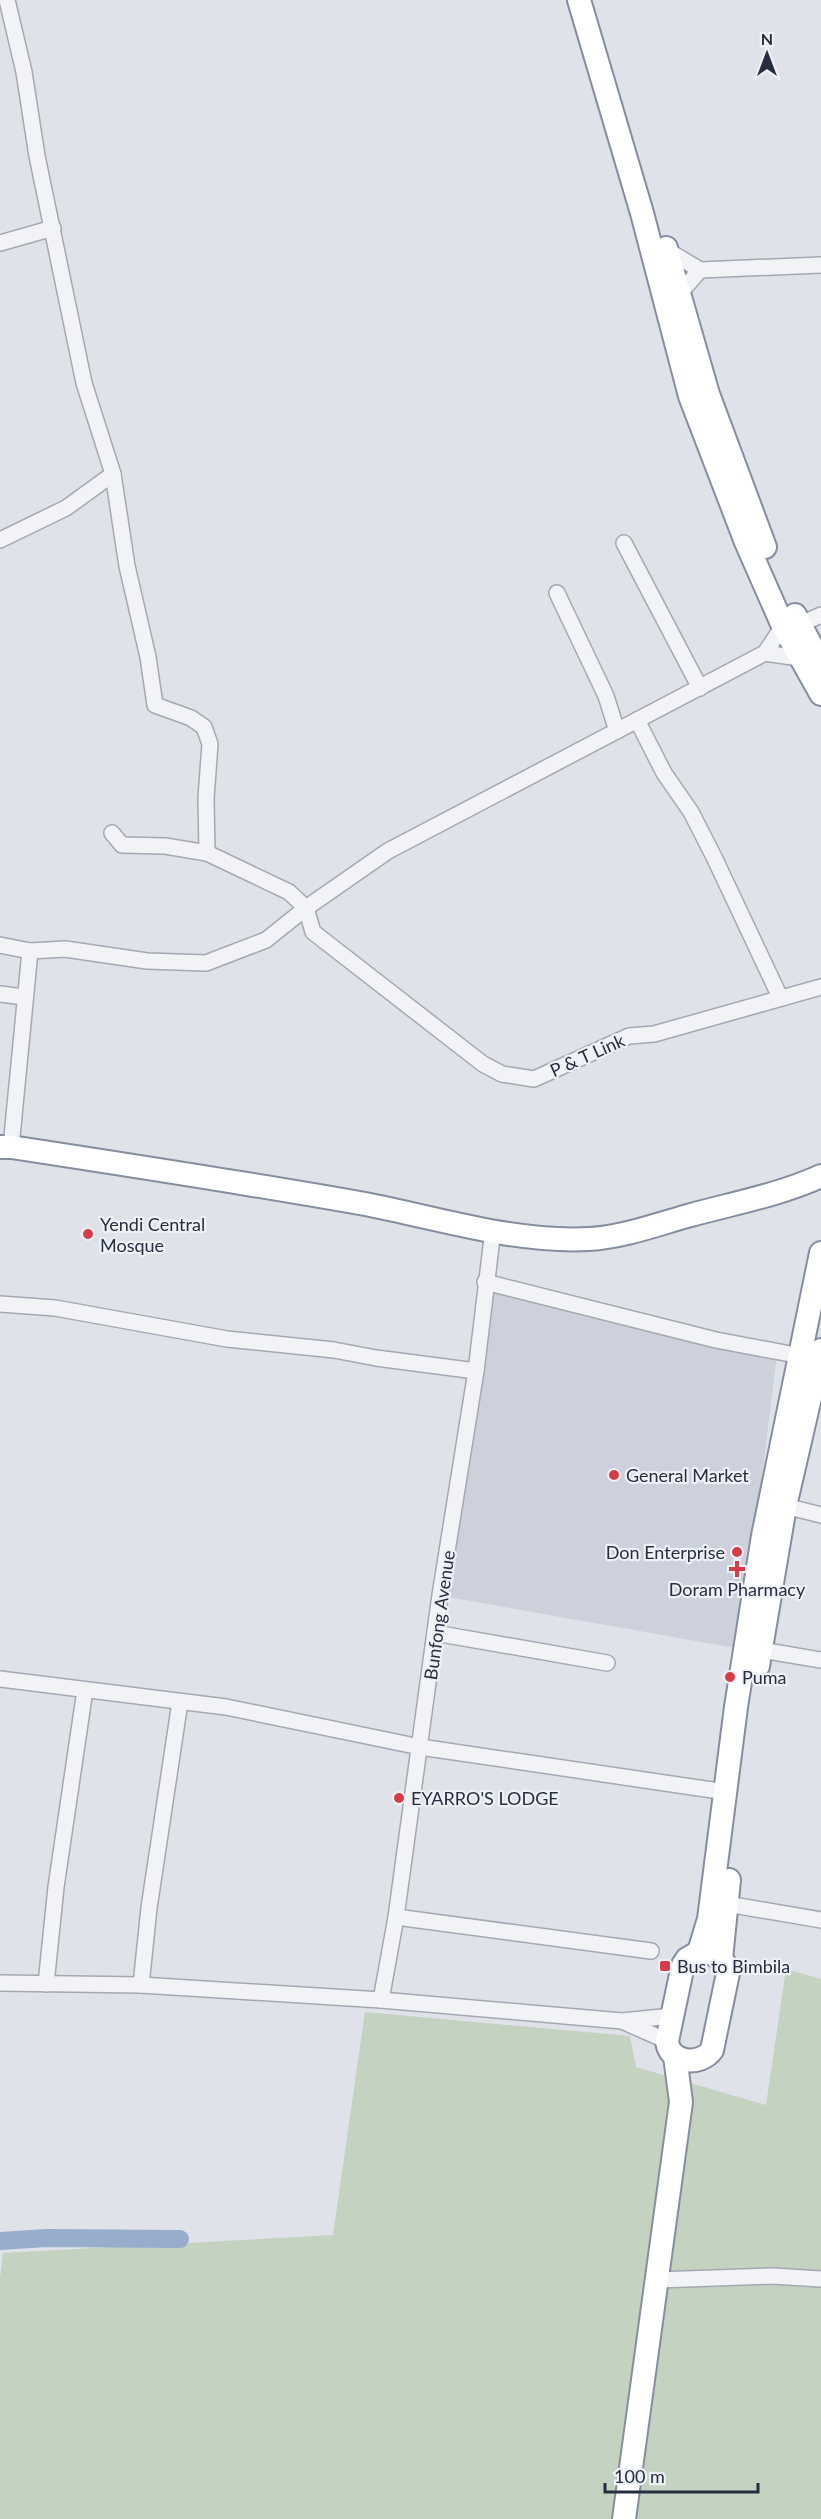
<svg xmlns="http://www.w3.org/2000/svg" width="821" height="2519" viewBox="0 0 821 2519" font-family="Lato,sans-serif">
<rect width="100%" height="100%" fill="#dfe2e9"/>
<polygon fill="#cdd1db" points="494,1283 777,1354 741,1649 448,1597"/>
<polygon fill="#c3d3bf" points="786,1969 821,1979 821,2519 0,2519 0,2278 3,2253 333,2235 365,2012 630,2036 636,2067 766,2105"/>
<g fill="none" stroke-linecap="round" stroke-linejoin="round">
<polyline stroke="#98accb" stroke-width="18" points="0,2241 46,2238 180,2239"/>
<g stroke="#a4a8b3" stroke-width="18">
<g id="minor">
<polyline points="7,0 24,72 37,156 84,383 113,474 127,566 148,657 155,705 191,718 204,727 210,744 206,798 207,853"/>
<polyline points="0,243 53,228"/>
<polyline points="667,250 700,270 821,265"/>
<polyline points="680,293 700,270"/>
<polyline points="0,540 66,508 113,474"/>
<polyline points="624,543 700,688"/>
<polyline points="557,593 606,696 617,731"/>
<polyline points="799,625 821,615"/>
<polyline points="765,653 799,658"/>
<polyline points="637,720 664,773 691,812 714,857 780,997"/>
<polyline points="112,833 122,845 165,846 207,853 289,892 306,908 313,932 483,1064 502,1074 534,1079 629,1036 654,1034 821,987"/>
<polyline points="0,945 30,951 65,949 147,961 206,963 266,940 306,908 388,851 765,653 783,626"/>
<polyline points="0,994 24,997"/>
<polyline points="11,1147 30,951"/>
<polyline points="485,1282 716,1340 801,1356"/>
<polyline points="0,1304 55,1308 227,1339 334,1350 376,1358 476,1371"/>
<polyline points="785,1506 821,1515"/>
<polyline points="435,1633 607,1663"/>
<polyline points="761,1650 821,1660"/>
<polyline points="0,1679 226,1707 420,1747 726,1792"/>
<polyline points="727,1904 821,1920"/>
<polyline points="396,1917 651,1951"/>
<polyline points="0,1983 141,1985 381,2000 622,2021 672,2016"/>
<polyline points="46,1984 56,1887 85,1690"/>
<polyline points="141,1985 149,1908 180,1702"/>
<polyline points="381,2000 396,1917 440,1595 476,1371 493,1230"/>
<polyline points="622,2021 667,2041"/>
<polyline points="657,2280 773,2276 821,2279"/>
</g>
</g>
<g stroke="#858ea0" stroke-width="26">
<g id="highway">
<polyline points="579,0 642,213 690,396 746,542 783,626 821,694"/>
<polyline points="666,248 708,394 765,547"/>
<polyline points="795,615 821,664"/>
<path d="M0,1147H11C129,1165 247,1183 365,1204C438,1218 514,1243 589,1239C624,1237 658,1224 691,1215C735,1203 779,1195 821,1176"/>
<polyline points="758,1666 785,1506 821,1350"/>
<polyline points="699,1952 709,1919 736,1707 763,1536 821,1253"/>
<path d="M699,1952C714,1951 725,1958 728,1973L712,2050C701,2066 669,2064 667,2041L683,1965L687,1959Z"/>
<polyline points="721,1959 729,1880"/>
<polyline points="624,2519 681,2102 675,2056"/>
</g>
</g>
<use href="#minor" stroke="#f2f3f7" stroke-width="15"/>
<use href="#highway" stroke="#fff" stroke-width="22"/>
</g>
<g fill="#d53c47" stroke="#eef1f6" stroke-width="2">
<circle cx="88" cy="1234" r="6"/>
<circle cx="614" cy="1475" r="6"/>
<circle cx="737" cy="1552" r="6"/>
<path d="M734 1560h6v6h6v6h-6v6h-6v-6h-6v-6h6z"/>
<circle cx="730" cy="1677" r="6"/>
<circle cx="399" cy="1798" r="6"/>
<rect x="659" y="1960" width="12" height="12" rx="3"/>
</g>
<g text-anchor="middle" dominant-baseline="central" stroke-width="4.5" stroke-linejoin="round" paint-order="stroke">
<g font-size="18" fill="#272e41" stroke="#eef1f6">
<text transform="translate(587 1055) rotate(-24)">P &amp; T Link</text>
<text transform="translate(439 1615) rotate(-82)">Bunfong Avenue</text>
</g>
<g font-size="18" fill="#272e41" stroke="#eef1f6" text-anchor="start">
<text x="100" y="1224">Yendi Central<tspan x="100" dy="21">Mosque</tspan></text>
<text x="626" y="1475">General Market</text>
<text x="725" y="1552" text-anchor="end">Don Enterprise</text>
<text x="737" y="1589" text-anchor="middle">Doram Pharmacy</text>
<text x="742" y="1677">Puma</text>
<text x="411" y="1798">EYARRO'S LODGE</text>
<text x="677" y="1966">Bus to Bimbila</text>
</g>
</g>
<g transform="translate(767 54)" stroke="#eef1f6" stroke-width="4.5" paint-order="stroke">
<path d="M0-4.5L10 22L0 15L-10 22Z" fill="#272e41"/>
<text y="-9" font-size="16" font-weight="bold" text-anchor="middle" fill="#272e41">N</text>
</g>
<path d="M605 2483v9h153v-9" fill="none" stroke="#272e41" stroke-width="3"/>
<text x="614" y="2483" font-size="18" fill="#272e41" stroke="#eef1f6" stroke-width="4.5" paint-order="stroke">100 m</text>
</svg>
